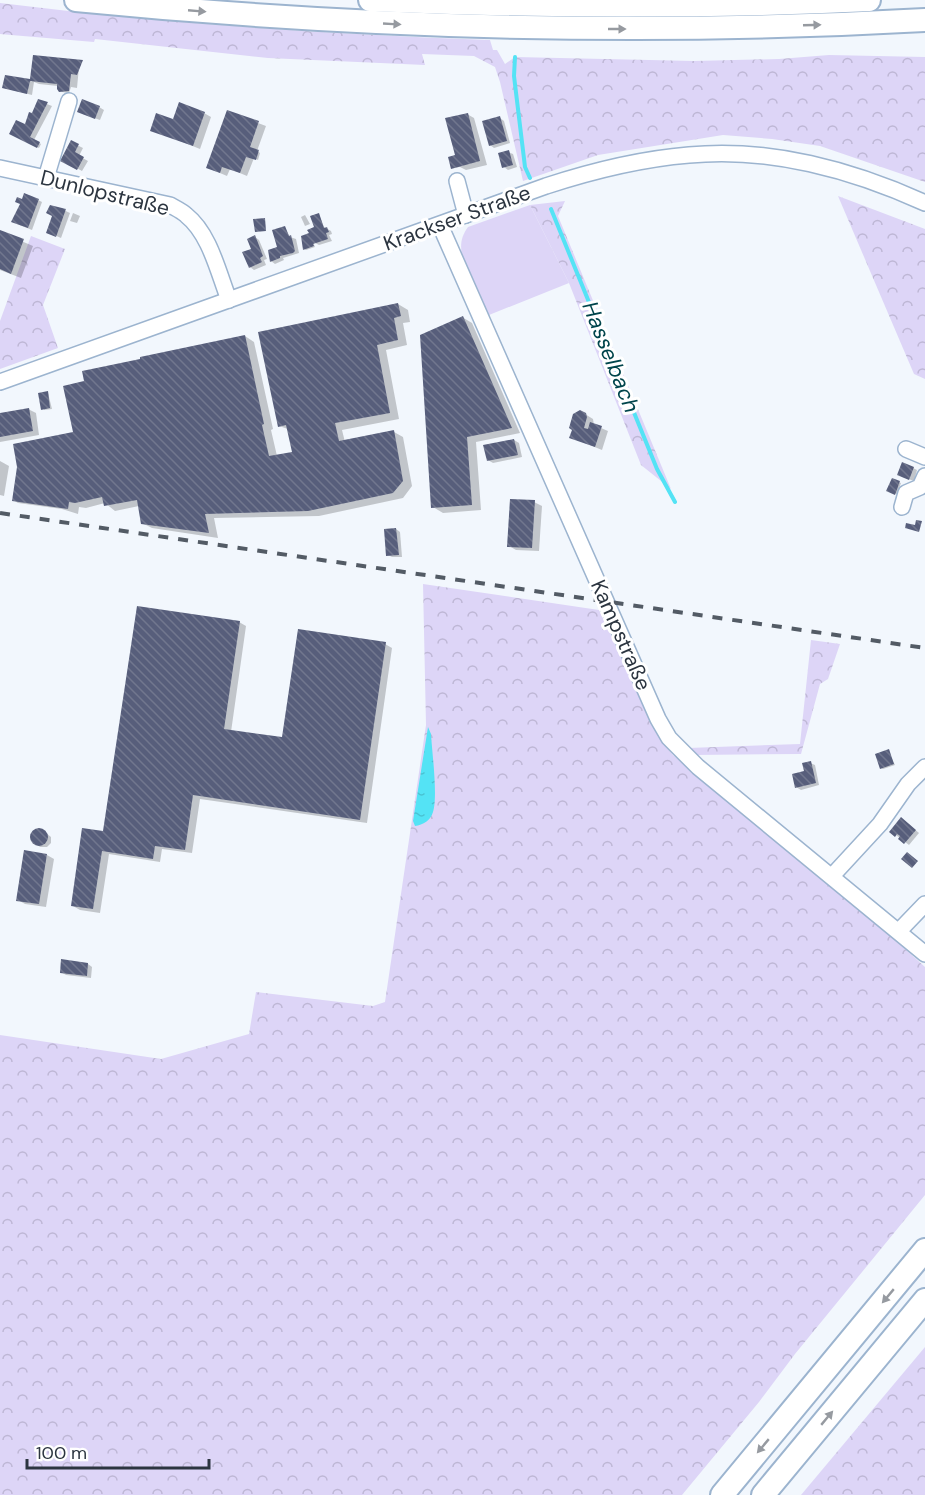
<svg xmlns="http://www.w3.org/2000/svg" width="925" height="1495" viewBox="0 0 925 1495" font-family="'DM Sans',sans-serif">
<defs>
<pattern id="forest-crowns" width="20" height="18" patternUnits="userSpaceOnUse" patternTransform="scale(1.5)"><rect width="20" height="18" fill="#ddd5f7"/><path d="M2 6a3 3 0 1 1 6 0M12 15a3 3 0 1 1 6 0" fill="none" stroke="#beb7d5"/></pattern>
<pattern id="water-ripples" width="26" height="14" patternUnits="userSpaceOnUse" patternTransform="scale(1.5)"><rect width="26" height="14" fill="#54e3f5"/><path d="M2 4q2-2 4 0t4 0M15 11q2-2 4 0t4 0" fill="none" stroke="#49c3d3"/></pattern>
<pattern id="building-back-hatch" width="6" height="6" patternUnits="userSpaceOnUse" patternTransform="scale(1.5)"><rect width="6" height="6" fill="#575e7b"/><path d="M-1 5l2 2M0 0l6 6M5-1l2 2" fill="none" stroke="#71778e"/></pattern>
</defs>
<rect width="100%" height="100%" fill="#f2f7fd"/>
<path fill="#ddd5f7" d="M530,205L569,283L489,315L462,256C460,244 461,237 468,227Z"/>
<g fill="url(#forest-crowns)">
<path d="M0,3C163,23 326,34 490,40L493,50H497L505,64L515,57L694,61L779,59L829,55L925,57V182L820,146L772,139L723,135L598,155L523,181L500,82L495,67L474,56L422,54L425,65L268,58L95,39L94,42L11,35L0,34Z"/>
<polygon points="838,196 925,229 925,379 914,374"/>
<polygon points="565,201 558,216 671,489 641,465 569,283 530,205"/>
<polygon points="31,236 65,249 43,305 58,348 0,369 0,321"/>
<polygon points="423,584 599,610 652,723 663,743 673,755 884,930 925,967 925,1195 795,1354 759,1402 682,1495 0,1495 0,1035 161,1059 249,1034 256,992 373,1006 385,1002 426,725"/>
<polygon points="811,640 840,644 828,679 820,684 801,754 694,755 688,748 800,744"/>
<polygon points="925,1347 925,1495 801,1495"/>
</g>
<path fill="url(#water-ripples)" d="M428,727L431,734C432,751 438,797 433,812C431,820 423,825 415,826L413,821Z"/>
<g fill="#0003">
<polygon points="34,57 79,67 77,88 71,87 69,93 62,92 58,86 39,84 34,82 32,95 4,88 30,80 32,82"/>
<polygon points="39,101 52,106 34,140 41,144 39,148 11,133 26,126"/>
<polygon points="99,107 104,110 100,120 83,114"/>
<polygon points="228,112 266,126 257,151 260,153 258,160 254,158 247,176 230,169 227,176 208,168"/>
<polygon points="204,113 211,117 200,149 170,137 174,121"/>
<polygon points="467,114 474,118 487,165 466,170 460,167 452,168"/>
<polygon points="500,118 504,121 510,143 494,148 490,145"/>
<polygon points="71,142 83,148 79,156 88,161 82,171 62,160"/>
<polygon points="508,152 513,154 517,167 508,170 504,167"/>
<polygon points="38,200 42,202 32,230 17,224"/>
<polygon points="57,207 70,213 61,238 52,234"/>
<polygon points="73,213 80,216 77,223 70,221"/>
<polygon points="305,215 310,224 305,226 301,217"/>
<polygon points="319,215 324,227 331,231 332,234 329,235 332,241 319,245 313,242 315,247 306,250 304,249 311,233 318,228"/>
<polygon points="285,228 290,237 296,239 299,253 283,258 284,260 275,264 271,261 279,248"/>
<polygon points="0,232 33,246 21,278 0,270"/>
<polygon points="255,237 259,240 267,259 264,260 266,265 254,270 250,267"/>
<polygon points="398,304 408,310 410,322 403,323 407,345 386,350 399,419 342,430 345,442 394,432 403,437 412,486 403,498 319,516 214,518 218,538 152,528 142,523 139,506 115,511 105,503 86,508 79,507 78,514 62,509 18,503 13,500 74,434 245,336 254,342 273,429 271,430 277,456 293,453 288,429 279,426"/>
<polygon points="462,317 472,323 520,433 476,442 481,510 443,513 433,507"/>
<polygon points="48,393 52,409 44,410 40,394"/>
<polygon points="28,409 36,413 39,435 0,442 0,414"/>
<polygon points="585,414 593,419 594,425 608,431 602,450 570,437 574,429"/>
<polygon points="514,440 519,443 522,457 493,463 488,460"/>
<polygon points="0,461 9,466 4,496 0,495"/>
<polygon points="913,468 917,470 914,481 903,477"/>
<polygon points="892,480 901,483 897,494 888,491"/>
<polygon points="534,502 542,506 539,551 516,550 509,546"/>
<polygon points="396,529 400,532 402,557 392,557 388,555"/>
<polygon points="239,622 246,626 231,732 283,739 385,644 392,648 367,823 200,799 192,853 162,849 160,862 109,854 100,913 80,910 73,906 105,833"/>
<polygon points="888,751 895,765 883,769 881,768"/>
<polygon points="810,763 815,765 819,785 801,790 796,787"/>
<polygon points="905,821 919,833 909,845 896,835"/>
<polygon points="41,829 51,837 51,843 47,847 40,847 32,841 31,833 34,831"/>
<polygon points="47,855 54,859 46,907 25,904 18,900"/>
<polygon points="88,964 92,967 91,978 66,975 61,972"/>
</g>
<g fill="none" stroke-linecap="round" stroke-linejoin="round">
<g stroke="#54e3f5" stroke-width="4">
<polyline points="515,57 514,76 525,167 530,178"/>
<polyline points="551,209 657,469 675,502"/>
</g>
</g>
<g fill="url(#building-back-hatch)">
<polygon points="33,55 83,60 77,75 71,74 69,91 59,92 57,89 57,84 30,81 27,94 2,88 5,75 30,79"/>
<polygon points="38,99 48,102 30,137 40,142 37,148 9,134 16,120 25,124 29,112 32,113"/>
<polygon points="82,99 100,106 95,119 77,112"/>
<polygon points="179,102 205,112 193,146 150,131 156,113 173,119"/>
<polygon points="227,110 259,121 250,147 259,150 256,160 246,157 240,173 222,167 220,173 206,168"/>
<polygon points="468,113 480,161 451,169 448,157 455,155 445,118"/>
<polygon points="500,116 507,141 489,146 482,121"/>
<polygon points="71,140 79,144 75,152 84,157 77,170 60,161"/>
<polygon points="509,150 513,165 502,168 498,153"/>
<polygon points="24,193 39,199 28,228 11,222 20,204 15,202 17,197 22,199"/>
<polygon points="50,205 66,209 56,237 46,233 52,216 46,213"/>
<polygon points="319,213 324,228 327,227 329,232 326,233 328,239 313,244 314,246 303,250 301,236 309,233 307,230 314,227 310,216"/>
<polygon points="265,218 266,231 255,232 253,219"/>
<polygon points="285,226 289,236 291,235 295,251 293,253 280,256 280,258 270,262 268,250 277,247 272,230"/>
<polygon points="0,230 24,239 11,274 0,269"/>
<polygon points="255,235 263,256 260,258 262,262 249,268 242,252 251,249 247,239"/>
<polygon points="398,303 401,316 394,318 398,340 377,345 390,413 335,423 339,441 394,430 403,481 393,493 308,511 205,514 209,533 141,524 137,500 104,506 102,497 75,503 69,502 68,509 12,501 17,467 13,444 73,432 63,386 84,381 82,371 140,359 140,357 245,335 264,424 262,425 269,456 292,452 286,425 278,427 258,332"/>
<polygon points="463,316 512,428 467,437 472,505 431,508 420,335"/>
<polygon points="48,391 50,408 41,410 38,393"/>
<polygon points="29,408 33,431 0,437 0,413"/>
<polygon points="580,410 586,413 587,417 584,428 588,429 590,422 602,426 595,447 569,438 572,430 569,428 573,414"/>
<polygon points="514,439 518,455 487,461 483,445"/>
<polygon points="902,462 914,467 909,480 897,475"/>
<polygon points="892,478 900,481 895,495 886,491"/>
<polygon points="510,499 535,500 532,548 507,547"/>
<polygon points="916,520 922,521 919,532 905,528 906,523 915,525"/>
<polygon points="396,528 399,555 386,556 384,529"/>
<polygon points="137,606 240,621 224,729 282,737 298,629 386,642 360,820 193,795 185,850 155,846 153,859 102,851 93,909 71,906 82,828 103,831"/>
<polygon points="889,749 894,764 880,769 875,754"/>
<polygon points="811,761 816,783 795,788 792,774 804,771 802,763"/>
<polygon points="901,817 916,830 904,844 898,839 900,836 897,834 895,837 889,832"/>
<circle cx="39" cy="837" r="9"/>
<polygon points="24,850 47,854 39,904 16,901"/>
<polygon points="907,852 918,861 912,868 901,859"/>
<polygon points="61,959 88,963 87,976 60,973"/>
</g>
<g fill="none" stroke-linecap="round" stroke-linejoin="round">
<g stroke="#9cb4cf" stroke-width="18">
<g id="minor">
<path d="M0,168L170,205C175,208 182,211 186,215C210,234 218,272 229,300"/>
<polyline points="46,178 69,101"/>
<polyline points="457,181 466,215"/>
<polyline points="440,225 658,719 669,738 698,767 925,954"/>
<path d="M0,382L546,186C592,171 640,159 689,155C769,147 853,170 925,203"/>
<polyline points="906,449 925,457"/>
<polyline points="902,507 906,493 920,487 925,476"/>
<polyline points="832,876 880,824 908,784 925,767"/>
<polyline points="899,931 925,904"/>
</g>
</g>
<g stroke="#9cb4cf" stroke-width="26">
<g id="highway">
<path d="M76,0C359,28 641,36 925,20"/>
<path d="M370,0C536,7 703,8 869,0"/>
<polyline points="722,1495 925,1250"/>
<polyline points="763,1495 925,1300"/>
</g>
</g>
<use href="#minor" stroke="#fff" stroke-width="15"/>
<use href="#highway" stroke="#fff" stroke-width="22"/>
<polyline stroke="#535b65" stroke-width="4" stroke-dasharray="10 10" stroke-linecap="butt" points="0,513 925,648"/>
</g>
<defs><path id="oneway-solid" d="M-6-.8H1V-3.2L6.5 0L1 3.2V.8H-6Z" transform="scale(1.5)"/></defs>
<g fill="#969aa0">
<use href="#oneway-solid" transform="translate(197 11) rotate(5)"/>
<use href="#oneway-solid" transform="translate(392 24) rotate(3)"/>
<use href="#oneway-solid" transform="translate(812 25) rotate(-2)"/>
<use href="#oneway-solid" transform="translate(617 29)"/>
<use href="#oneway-solid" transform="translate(888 1296) rotate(130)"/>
<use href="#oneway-solid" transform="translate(827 1418) rotate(-50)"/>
<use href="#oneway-solid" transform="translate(763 1446) rotate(130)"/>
</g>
<g text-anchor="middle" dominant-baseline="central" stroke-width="6" stroke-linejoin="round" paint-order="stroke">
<g font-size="21" fill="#2c3540" stroke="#fff">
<text transform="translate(105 193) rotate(14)">Dunlopstraße</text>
<text transform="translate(457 218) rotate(-20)">Krackser Straße</text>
<text transform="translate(621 635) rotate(66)">Kampstraße</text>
</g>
<g font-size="22" font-style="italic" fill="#01454c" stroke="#fff">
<text transform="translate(611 357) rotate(68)">Hasselbach</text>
</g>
</g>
<path d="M27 1459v9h182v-9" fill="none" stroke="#2c3540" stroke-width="3"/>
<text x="36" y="1459" font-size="18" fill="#2c3540" stroke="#ffffff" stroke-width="4.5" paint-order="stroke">100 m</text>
</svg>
